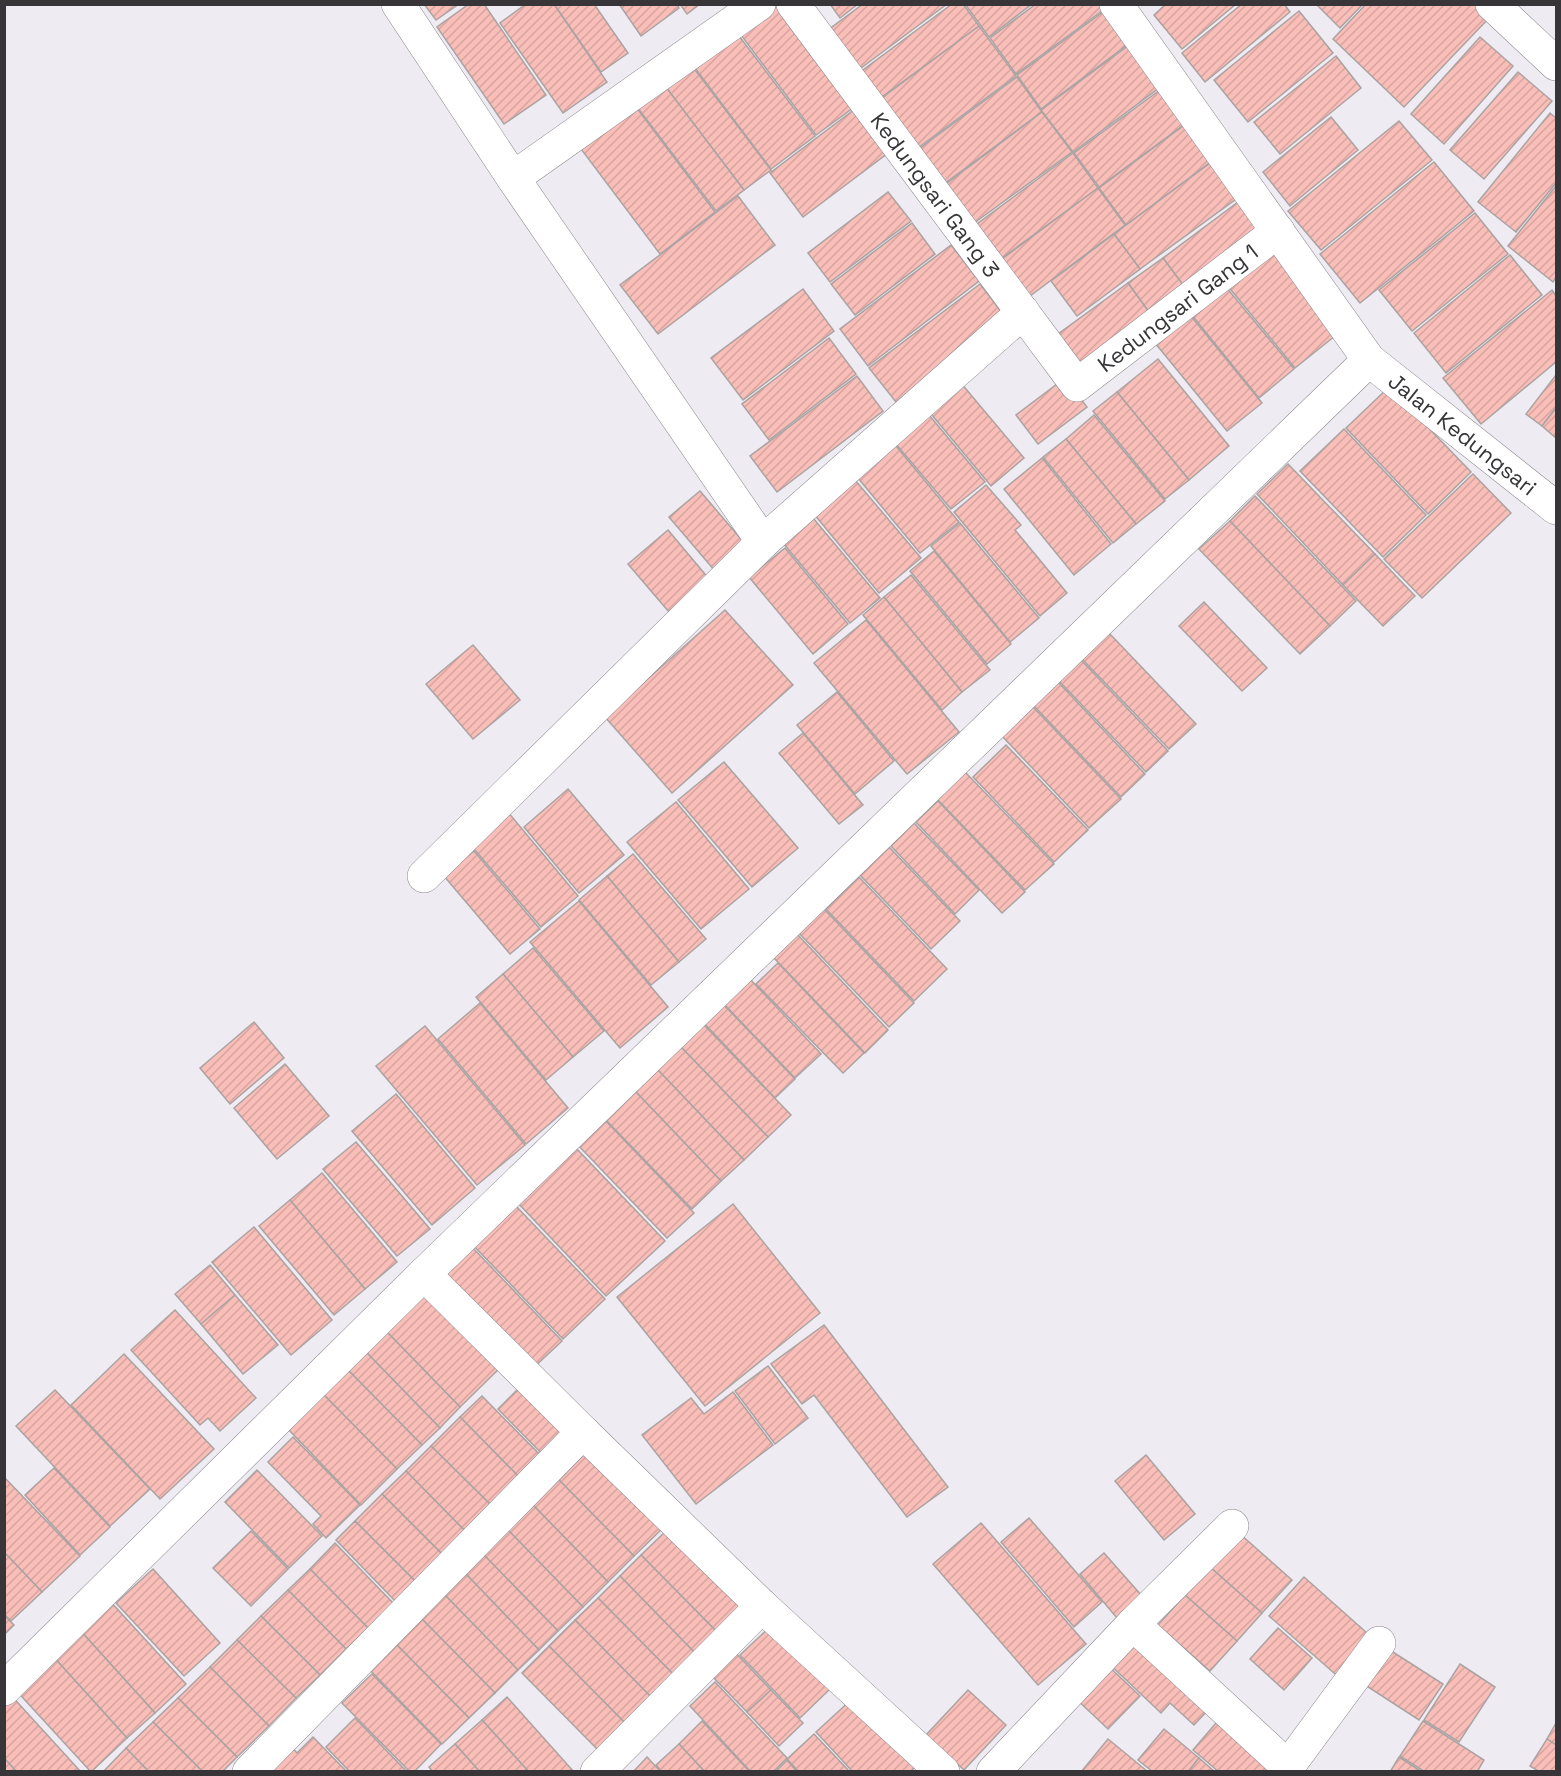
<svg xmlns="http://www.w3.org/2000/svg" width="1561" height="1776" viewBox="0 0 1561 1776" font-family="'Space Grotesk',sans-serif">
<defs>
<pattern id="building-hatch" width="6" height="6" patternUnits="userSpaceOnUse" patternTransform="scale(1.5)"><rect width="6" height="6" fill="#fabeb9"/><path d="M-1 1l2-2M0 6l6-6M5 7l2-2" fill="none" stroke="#d7a4a0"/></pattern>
</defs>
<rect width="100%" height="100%" fill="#eeebf2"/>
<g fill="url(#building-hatch)" stroke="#aba3a2" stroke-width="1.5">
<polygon points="424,4 459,4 436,20"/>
<polygon points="469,4 484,4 546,95 504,124 437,27"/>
<polygon points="526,4 554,4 607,82 563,113 500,23"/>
<polygon points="554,4 594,4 628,53 601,72"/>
<polygon points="619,4 677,4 679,8 641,36"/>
<polygon points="680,4 700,4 687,14"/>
<polygon points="773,4 781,4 857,105 816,135 738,31"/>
<polygon points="830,4 858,4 840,18"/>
<polygon points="863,4 947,4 857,71 828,30"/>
<polygon points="952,4 963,4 979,26 879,99 859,73"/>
<polygon points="965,4 1032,4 989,37"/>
<polygon points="1036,4 1104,4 1106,8 1016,74 990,38"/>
<polygon points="1166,4 1236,4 1182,49 1154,15"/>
<polygon points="1242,4 1284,4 1290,12 1205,82 1182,53"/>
<polygon points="1316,4 1363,4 1340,28"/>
<polygon points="1366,4 1475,4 1489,18 1404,107 1333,39"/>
<polygon points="1107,9 1131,42 1041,109 1017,75"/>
<polygon points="1299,11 1333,53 1248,122 1214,80"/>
<polygon points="979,26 1016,76 915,150 879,100"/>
<polygon points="736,32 815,136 771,169 692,64"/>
<polygon points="1480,37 1513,66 1444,144 1411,114"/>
<polygon points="1132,43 1163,85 1073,152 1041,110"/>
<polygon points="1336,56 1361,88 1280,154 1254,122"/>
<polygon points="686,58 771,170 744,190 659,78"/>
<polygon points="1518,72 1552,101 1484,179 1450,150"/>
<polygon points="1017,77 1042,112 941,186 916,151"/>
<polygon points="659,78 744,190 716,211 631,99"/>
<polygon points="1164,87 1189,121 1099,187 1074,153"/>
<polygon points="633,103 715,212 660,254 578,145"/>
<polygon points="855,109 888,153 803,217 770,173"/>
<polygon points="1042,112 1072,152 970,226 942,187"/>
<polygon points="1550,113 1556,118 1556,183 1516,232 1478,202"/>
<polygon points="1331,117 1358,150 1290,206 1263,172"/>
<polygon points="1190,121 1216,158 1126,225 1099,188"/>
<polygon points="1399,121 1432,160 1321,250 1288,211"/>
<polygon points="1073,153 1098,188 1002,258 977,224"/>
<polygon points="1217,158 1243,194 1140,269 1114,234"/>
<polygon points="1434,162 1474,211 1360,303 1320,254"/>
<polygon points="1556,186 1556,277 1553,282 1508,246"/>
<polygon points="1098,188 1125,225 1030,296 1002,259"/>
<polygon points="888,192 911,221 830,282 808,253"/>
<polygon points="738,196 775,245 658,334 620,285"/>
<polygon points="1242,199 1269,235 1189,293 1163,258"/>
<polygon points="1475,213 1508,254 1412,331 1379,290"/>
<polygon points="912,223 935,254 855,315 831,284"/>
<polygon points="1114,234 1140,269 1077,316 1051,281"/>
<polygon points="1268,243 1340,332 1295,368 1223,280"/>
<polygon points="951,245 979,281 868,366 840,329"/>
<polygon points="1510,255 1542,295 1446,373 1414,333"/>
<polygon points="1163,258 1189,293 1154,319 1128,283"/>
<polygon points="1221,281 1294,369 1259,398 1187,309"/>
<polygon points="1128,283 1154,319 1080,374 1054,337"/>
<polygon points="980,284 1006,318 896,402 869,368"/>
<polygon points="803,289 834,331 743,400 711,358"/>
<polygon points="1552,290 1556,296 1556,362 1481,424 1443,378"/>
<polygon points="1186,310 1262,403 1227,431 1151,338"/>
<polygon points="829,338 856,374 769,440 742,404"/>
<polygon points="1158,359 1229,446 1189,480 1117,392"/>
<polygon points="1556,375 1556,408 1542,426 1526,414"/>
<polygon points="857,376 883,411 777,492 750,456"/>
<polygon points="955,376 1024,458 991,486 922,403"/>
<polygon points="1065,378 1087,407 1038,444 1016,415"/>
<polygon points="1389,387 1471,472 1428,514 1346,428"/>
<polygon points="1117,392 1189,480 1165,499 1093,411"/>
<polygon points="1556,408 1556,438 1542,426"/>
<polygon points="924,409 985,482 951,509 890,437"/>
<polygon points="1094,415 1165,501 1136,524 1066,439"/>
<polygon points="1344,429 1426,515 1383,557 1300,471"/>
<polygon points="1066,439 1136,524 1113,543 1043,457"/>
<polygon points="896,446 959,522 920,553 858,478"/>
<polygon points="1042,458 1111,544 1074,575 1004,489"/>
<polygon points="1288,464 1375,554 1343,585 1257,494"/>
<polygon points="1473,474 1511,513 1422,598 1384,559"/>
<polygon points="855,480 921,558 879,593 814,514"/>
<polygon points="986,485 1021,525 1015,530 1067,593 1040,616 954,512"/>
<polygon points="700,491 746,545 715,571 669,517"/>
<polygon points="1255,496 1356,601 1330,626 1230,521"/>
<polygon points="813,518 880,598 850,623 783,543"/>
<polygon points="1230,521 1330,626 1300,654 1199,549"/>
<polygon points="960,523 1039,618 1010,642 931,546"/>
<polygon points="668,530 709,579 669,612 628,564"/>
<polygon points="785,548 848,624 813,654 749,577"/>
<polygon points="934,551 1011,644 987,664 910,571"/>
<polygon points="1375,554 1415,596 1383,626 1343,585"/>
<polygon points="911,575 990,670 962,692 884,597"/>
<polygon points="884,597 962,692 942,710 863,615"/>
<polygon points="1204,602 1267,668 1242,691 1179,626"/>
<polygon points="725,610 793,685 672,793 605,717"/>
<polygon points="866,620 959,732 907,774 814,663"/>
<polygon points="1109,633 1196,724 1169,749 1082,659"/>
<polygon points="473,645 520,700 473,739 426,684"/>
<polygon points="1081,660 1168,751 1146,772 1059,681"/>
<polygon points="1058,682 1145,774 1121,797 1033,705"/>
<polygon points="837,692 894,761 855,794 797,725"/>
<polygon points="1033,707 1121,799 1089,828 1002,736"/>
<polygon points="803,733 863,805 839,824 779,753"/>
<polygon points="1006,745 1088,830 1054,862 973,777"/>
<polygon points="724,762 798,848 752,887 678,800"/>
<polygon points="965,772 1054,864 1025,890 937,799"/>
<polygon points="568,789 624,855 579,893 524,827"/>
<polygon points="938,801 1025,892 1002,913 916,822"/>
<polygon points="676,802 749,889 701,929 627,842"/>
<polygon points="507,811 578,896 541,927 469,843"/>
<polygon points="914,823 979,890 955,914 891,846"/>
<polygon points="889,847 960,921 931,949 860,875"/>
<polygon points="474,851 540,929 510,954 444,876"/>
<polygon points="633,854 706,939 679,962 607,876"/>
<polygon points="607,876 679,962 651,985 579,900"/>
<polygon points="859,877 947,969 914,1001 826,909"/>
<polygon points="579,901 668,1007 620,1048 530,942"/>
<polygon points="824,909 914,1003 889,1027 799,933"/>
<polygon points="797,934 888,1030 865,1053 773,957"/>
<polygon points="533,948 604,1031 573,1057 503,974"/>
<polygon points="778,963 864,1053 843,1073 756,984"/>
<polygon points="503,974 573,1057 546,1080 476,997"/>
<polygon points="748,977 821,1054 795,1078 722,1002"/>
<polygon points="480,1003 568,1108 526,1144 438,1039"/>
<polygon points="722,1003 795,1079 775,1098 702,1021"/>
<polygon points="254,1022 284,1058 230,1104 200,1068"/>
<polygon points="704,1025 791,1115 768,1137 681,1047"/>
<polygon points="425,1026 525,1145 477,1185 376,1066"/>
<polygon points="681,1047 768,1137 744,1160 657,1069"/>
<polygon points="285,1064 329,1116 277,1159 234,1108"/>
<polygon points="657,1069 744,1160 721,1181 635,1091"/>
<polygon points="635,1091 721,1181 692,1209 605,1119"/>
<polygon points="396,1094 475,1188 432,1225 352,1131"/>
<polygon points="602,1117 694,1213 667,1238 576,1143"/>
<polygon points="356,1142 430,1229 397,1256 323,1169"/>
<polygon points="575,1147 665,1241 606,1296 517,1202"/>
<polygon points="322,1173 397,1262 365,1289 290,1200"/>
<polygon points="290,1200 365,1289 334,1315 259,1226"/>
<polygon points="514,1204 605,1299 563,1339 472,1244"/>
<polygon points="733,1204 820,1313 705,1406 617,1297"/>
<polygon points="254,1227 332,1320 291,1355 212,1262"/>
<polygon points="471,1246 562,1341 530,1371 439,1277"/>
<polygon points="210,1265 235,1295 201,1324 175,1294"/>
<polygon points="431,1290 503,1365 460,1407 387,1332"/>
<polygon points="235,1295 278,1345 243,1374 201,1324"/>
<polygon points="175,1310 256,1398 220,1431 208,1418 200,1425 131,1350"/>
<polygon points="824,1325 948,1487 907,1517 814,1395 802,1404 771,1364"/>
<polygon points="387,1332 460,1407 440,1428 366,1352"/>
<polygon points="366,1352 440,1428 422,1445 348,1370"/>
<polygon points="124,1354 214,1449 160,1499 71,1405"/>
<polygon points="768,1366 808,1418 775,1444 735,1391"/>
<polygon points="348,1370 422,1445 397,1469 324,1395"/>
<polygon points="525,1382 573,1431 546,1458 498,1409"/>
<polygon points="55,1390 150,1489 110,1526 16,1426"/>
<polygon points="733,1392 773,1445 696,1504 642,1435 691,1398 704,1414"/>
<polygon points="324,1395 397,1469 361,1505 288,1429"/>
<polygon points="482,1396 544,1459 522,1480 460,1417"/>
<polygon points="460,1417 522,1480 494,1508 431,1446"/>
<polygon points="293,1437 360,1505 326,1538 313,1524 321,1516 268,1462"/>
<polygon points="431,1446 494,1508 468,1534 406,1471"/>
<polygon points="588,1450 664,1527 634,1556 559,1480"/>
<polygon points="1146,1455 1195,1514 1164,1540 1115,1481"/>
<polygon points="54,1468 110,1527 80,1555 25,1495"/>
<polygon points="257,1470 322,1536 289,1568 225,1502"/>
<polygon points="406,1471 468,1534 445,1557 382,1494"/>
<polygon points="4,1477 80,1556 42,1592 4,1552"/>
<polygon points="559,1480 634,1556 608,1582 533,1505"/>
<polygon points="382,1494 445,1557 417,1583 355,1521"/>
<polygon points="533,1505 608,1582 583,1607 508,1530"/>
<polygon points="1029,1518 1102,1602 1074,1627 1001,1542"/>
<polygon points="355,1521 417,1583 397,1603 336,1540"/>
<polygon points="981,1523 1086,1644 1038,1685 933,1564"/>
<polygon points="508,1530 583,1607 558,1631 483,1554"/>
<polygon points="667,1530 743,1608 718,1633 641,1555"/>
<polygon points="251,1531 288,1569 251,1606 213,1568"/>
<polygon points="1240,1534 1292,1580 1262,1613 1210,1567"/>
<polygon points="335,1543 393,1603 368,1628 310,1569"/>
<polygon points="4,1552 42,1592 11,1621 4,1614"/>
<polygon points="1104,1553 1142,1596 1117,1618 1080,1574"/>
<polygon points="483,1554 558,1631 539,1650 464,1572"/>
<polygon points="641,1555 718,1633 696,1654 620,1576"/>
<polygon points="1210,1567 1262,1613 1237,1641 1185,1595"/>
<polygon points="153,1569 220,1643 184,1676 116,1603"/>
<polygon points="310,1569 368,1628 346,1649 288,1590"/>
<polygon points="464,1572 539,1650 518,1670 443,1593"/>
<polygon points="620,1576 696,1654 675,1676 598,1598"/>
<polygon points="1304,1577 1376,1641 1342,1680 1269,1616"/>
<polygon points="288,1590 346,1649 320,1675 261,1616"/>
<polygon points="443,1593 518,1670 495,1693 419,1616"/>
<polygon points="1185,1595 1237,1641 1210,1671 1158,1625"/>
<polygon points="598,1598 675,1676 652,1698 575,1620"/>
<polygon points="109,1600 186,1684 155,1713 78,1628"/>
<polygon points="4,1615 14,1625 4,1635"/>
<polygon points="261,1616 320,1675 296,1698 237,1640"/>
<polygon points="419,1616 495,1693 469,1718 393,1641"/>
<polygon points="575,1620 652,1698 625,1723 549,1646"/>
<polygon points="771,1626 831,1688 800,1718 740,1655"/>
<polygon points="78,1628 155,1713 127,1738 50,1653"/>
<polygon points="1278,1628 1312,1658 1284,1690 1250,1659"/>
<polygon points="1130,1633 1210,1708 1194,1725 1170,1703 1161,1713 1105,1660"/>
<polygon points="237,1640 296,1698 269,1726 210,1667"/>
<polygon points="393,1641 469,1718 442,1744 367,1667"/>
<polygon points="549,1646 625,1723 598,1750 522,1673"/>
<polygon points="1385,1647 1443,1684 1419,1720 1362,1683"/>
<polygon points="731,1648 771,1690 747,1712 707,1671"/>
<polygon points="50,1653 127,1738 91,1772 13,1687"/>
<polygon points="1104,1662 1140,1696 1108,1729 1073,1696"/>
<polygon points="1460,1664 1495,1687 1459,1742 1424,1720"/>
<polygon points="210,1667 269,1726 237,1757 178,1698"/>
<polygon points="372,1674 441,1744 414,1772 410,1772 342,1703"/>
<polygon points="715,1682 787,1758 773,1772 751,1772 690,1706"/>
<polygon points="771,1690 803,1723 779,1746 747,1712"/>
<polygon points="968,1690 1006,1725 964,1770 926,1735"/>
<polygon points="8,1692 81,1772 17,1772 4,1758 4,1695"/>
<polygon points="507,1697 574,1772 529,1772 482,1720"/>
<polygon points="178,1698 237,1757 222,1772 203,1772 153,1722"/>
<polygon points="852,1699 915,1767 910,1772 853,1772 816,1732"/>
<polygon points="355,1718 407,1772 350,1772 326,1747"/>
<polygon points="482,1720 529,1772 480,1772 455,1744"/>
<polygon points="702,1721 750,1772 705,1772 679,1744"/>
<polygon points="1423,1721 1484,1760 1477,1772 1425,1772 1400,1756"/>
<polygon points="153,1722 203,1772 149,1772 126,1748"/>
<polygon points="1216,1723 1275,1771 1219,1772 1193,1750"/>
<polygon points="1556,1723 1556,1745 1547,1739"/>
<polygon points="1164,1729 1199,1758 1188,1772 1153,1772 1138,1760"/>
<polygon points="814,1734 850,1772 799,1772 787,1759"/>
<polygon points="313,1737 347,1772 265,1772 289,1744 297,1753"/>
<polygon points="1108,1739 1147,1771 1147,1772 1081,1772"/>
<polygon points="1547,1739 1556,1745 1556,1772 1540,1772 1530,1766"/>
<polygon points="455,1744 480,1772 433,1772 429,1767"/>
<polygon points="679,1744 705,1772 662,1772 656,1765"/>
<polygon points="126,1748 149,1772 103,1772"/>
<polygon points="647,1757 661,1772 633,1772"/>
<polygon points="1399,1757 1422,1772 1390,1772"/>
<polygon points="4,1758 17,1772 4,1772"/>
<polygon points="1199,1758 1215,1772 1188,1772"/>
<polygon points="787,1760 797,1772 775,1772"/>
</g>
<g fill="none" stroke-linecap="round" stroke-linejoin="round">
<g stroke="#8b878e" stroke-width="34">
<g id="minor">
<polyline points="398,4 513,178"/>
<polyline points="759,4 513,178 763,542"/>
<path id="s1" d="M793,4L1077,385L1278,231"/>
<path id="s2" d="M1116,4L1369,360L1556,508"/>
<polyline points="1492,4 1556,64"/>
<polyline points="424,876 763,542 1023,312"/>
<polyline points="424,1274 583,1432"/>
<polyline points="1133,1624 1287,1766"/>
<polyline points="4,1689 424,1274 1369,360"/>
<polyline points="249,1772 583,1432 762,1606 943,1772"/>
<polyline points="597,1772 762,1606"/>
<polyline points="993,1772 1133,1624 1232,1526"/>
<polyline points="1284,1772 1379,1643"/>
</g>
</g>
<use href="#minor" stroke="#fff" stroke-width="33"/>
</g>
<g text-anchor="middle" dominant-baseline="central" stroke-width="4.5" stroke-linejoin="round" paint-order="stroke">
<g font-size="22" fill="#373538" stroke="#fbf8fe">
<text stroke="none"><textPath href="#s1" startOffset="238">Kedungsari Gang 3</textPath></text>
<text stroke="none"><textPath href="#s1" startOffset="602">Kedungsari Gang 1</textPath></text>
<text stroke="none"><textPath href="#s2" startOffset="556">Jalan Kedungsari</textPath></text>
</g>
</g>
<rect width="1561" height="1776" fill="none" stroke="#373538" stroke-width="12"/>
</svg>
